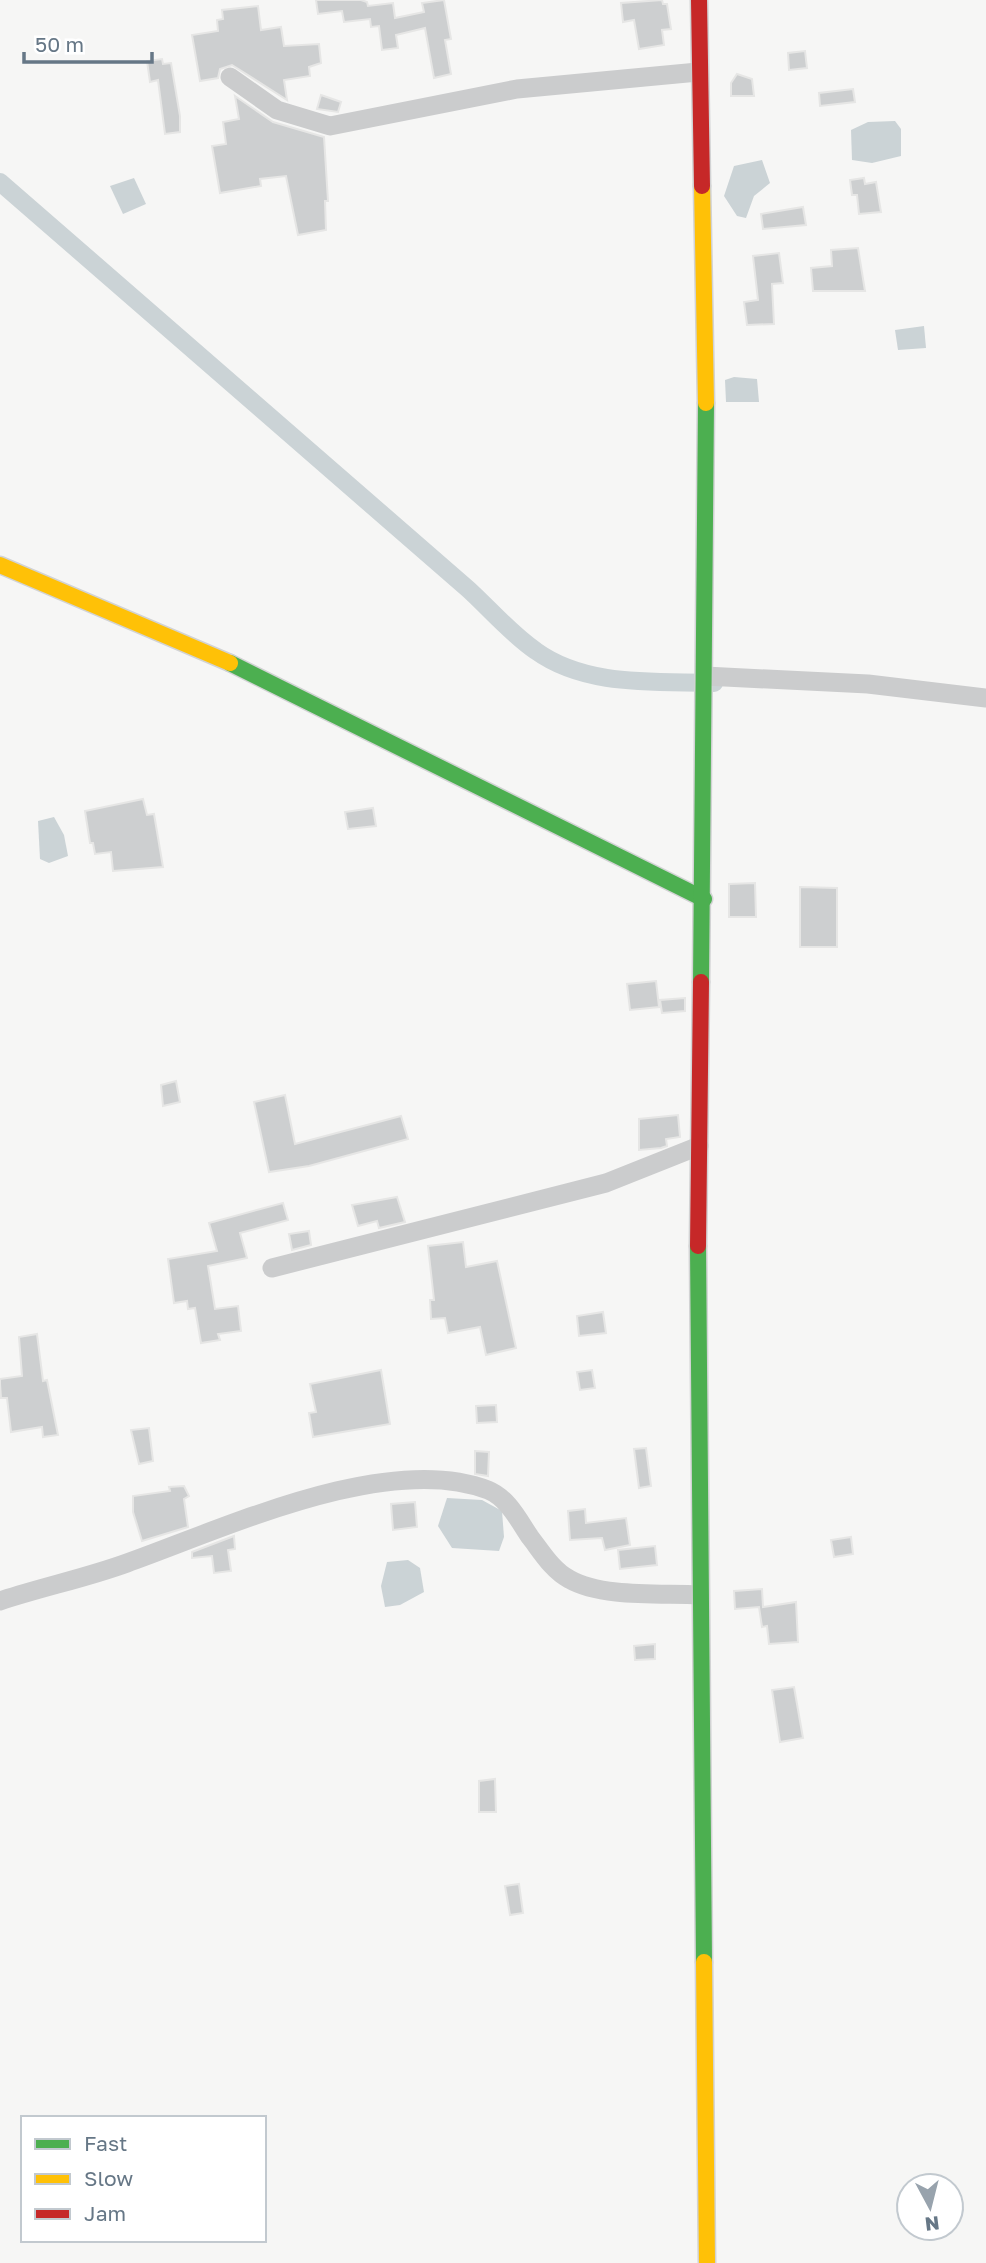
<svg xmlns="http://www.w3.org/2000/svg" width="986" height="2263" viewBox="0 0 986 2263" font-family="'Golos Text',sans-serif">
<rect width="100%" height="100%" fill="#f6f6f5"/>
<g fill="#cbd3d6">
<polygon points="895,121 901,129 901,156 872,163 852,160 851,130 868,122"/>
<polygon points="762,160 770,183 754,196 746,218 737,216 724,196 734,166"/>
<polygon points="134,178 146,204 123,214 110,186"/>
<polygon points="924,326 926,348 898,350 895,330"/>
<polygon points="734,377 757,379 759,402 726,402 725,380"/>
<polygon points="54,817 64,835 68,856 49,863 40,859 38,821"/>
<polygon points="447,1498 482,1500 502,1511 504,1537 499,1551 452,1548 438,1526"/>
<polygon points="408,1560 420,1568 424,1592 400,1605 385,1607 381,1586 387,1562"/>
</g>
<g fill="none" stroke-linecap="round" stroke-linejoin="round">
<path stroke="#cbd3d6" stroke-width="18" d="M0,182L468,589C490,609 511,634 536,651C586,687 654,681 714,683"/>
</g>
<g fill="#cdcfd0" stroke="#e6e6e5" stroke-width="2">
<polygon points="316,0 361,0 367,2 368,6 393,3 395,18 424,12 422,3 444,0 451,39 445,40 451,74 434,78 425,28 396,35 398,48 382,50 379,26 371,27 370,19 344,22 342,11 318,14"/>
<polygon points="662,0 663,4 667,4 671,29 662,30 664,45 639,49 634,20 623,22 621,3"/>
<polygon points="258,6 261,30 281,27 284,46 319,44 321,63 309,67 310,76 284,80 287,100 232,65 220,69 218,78 200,81 192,35 218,31 217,20 223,19 222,10"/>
<polygon points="805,51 807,68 789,70 788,53"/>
<polygon points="162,59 163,64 171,63 180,116 180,132 165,134 158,80 150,82 147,61"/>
<polygon points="737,74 752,79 754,96 731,96 731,83"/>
<polygon points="853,89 855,102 820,106 819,93"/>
<polygon points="321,95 341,102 338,112 317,109"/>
<polygon points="235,96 273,122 324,137 328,201 325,201 326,230 298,235 286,176 260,179 261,186 220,193 212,146 226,144 223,122 239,119"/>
<polygon points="864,178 865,184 876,182 881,212 859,214 857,195 852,195 850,180"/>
<polygon points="803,207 806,225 763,229 761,214"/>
<polygon points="858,248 865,291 813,291 811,268 832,266 831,250"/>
<polygon points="779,253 783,283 772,284 774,324 747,325 744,302 758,300 753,256"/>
<polygon points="143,799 147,815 154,814 163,867 113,871 111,852 95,854 93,843 90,843 85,811"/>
<polygon points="373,808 376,826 348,829 345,812"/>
<polygon points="755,883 756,917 729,917 729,884"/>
<polygon points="800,887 837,888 837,947 800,947"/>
<polygon points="656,981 659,1007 630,1010 627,984"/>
<polygon points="685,998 685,1011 662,1013 660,1000"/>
<polygon points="176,1081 180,1102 163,1106 161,1085"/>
<polygon points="285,1095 295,1144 401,1116 408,1139 309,1166 269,1172 254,1102"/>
<polygon points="678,1115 680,1137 666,1139 667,1146 661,1148 639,1150 639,1119"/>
<polygon points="397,1197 405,1222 379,1228 377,1221 358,1226 352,1205"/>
<polygon points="283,1203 288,1220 240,1233 247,1258 208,1266 215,1309 238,1306 241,1331 218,1334 220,1340 201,1343 195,1308 188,1309 187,1301 174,1303 168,1259 217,1251 209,1223"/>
<polygon points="309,1231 311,1245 292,1250 289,1234"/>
<polygon points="463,1242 466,1267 497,1261 516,1348 486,1355 480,1327 448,1333 445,1318 431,1319 430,1300 434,1300 428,1246"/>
<polygon points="603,1312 606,1333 579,1336 577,1316"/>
<polygon points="37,1334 43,1381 47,1380 58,1435 43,1437 42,1427 11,1432 7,1398 1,1398 0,1384 0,1379 22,1376 19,1337"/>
<polygon points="381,1370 390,1424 313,1437 309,1413 316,1412 310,1384"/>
<polygon points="592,1370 595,1388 580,1390 577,1372"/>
<polygon points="496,1405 497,1422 477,1423 476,1406"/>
<polygon points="149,1428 153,1461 139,1464 131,1430"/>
<polygon points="646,1448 651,1486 639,1488 634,1449"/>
<polygon points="475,1451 489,1452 488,1476 475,1474"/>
<polygon points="184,1486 189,1496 184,1499 188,1527 142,1541 133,1512 133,1496 170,1491 169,1487"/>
<polygon points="415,1502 417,1527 393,1530 391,1504"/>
<polygon points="585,1509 586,1523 626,1518 630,1545 605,1550 602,1538 570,1540 568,1511"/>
<polygon points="234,1536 235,1549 228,1550 231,1571 214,1573 212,1556 192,1558 192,1552"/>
<polygon points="851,1537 853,1554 834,1557 831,1540"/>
<polygon points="655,1546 657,1565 620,1569 618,1550"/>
<polygon points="762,1589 763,1607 796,1602 798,1642 769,1644 767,1626 762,1627 759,1607 735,1609 734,1591"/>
<polygon points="655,1644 655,1659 635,1660 634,1646"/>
<polygon points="794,1687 803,1738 780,1742 772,1690"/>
<polygon points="495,1779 496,1812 479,1812 479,1781"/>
<polygon points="519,1884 523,1913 510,1915 505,1886"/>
</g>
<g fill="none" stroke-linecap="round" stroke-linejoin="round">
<g stroke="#d2d3d4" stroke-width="19">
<g id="fast">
<polyline points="230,663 704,899"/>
<polyline points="701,982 706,403"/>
<polyline points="698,1246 704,1962"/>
</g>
</g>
<g stroke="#d2d3d4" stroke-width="19">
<g id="slow">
<polyline points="702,186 706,403"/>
<polyline points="0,565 230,663"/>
<polyline points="704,1962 707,2263"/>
</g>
</g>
<g stroke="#d2d3d4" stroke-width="19">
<g id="jam">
<polyline points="699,0 702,186"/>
<polyline points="698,1246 701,982"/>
</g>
</g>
<g stroke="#cbcccd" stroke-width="19">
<polyline points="230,77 277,110 330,126 517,89 698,72"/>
<polyline points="705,676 868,684 986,698"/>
<polyline points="272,1268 606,1183 699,1146"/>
<path d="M0,1601C42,1587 86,1578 127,1563C223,1529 388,1451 488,1490C508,1498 519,1521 530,1537C541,1551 552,1570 569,1579C602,1598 661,1593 699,1595"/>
</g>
<use href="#fast" stroke="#4caf50" stroke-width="16"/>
<use href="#slow" stroke="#ffc107" stroke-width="16"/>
<use href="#jam" stroke="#c62828" stroke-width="16"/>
</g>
<rect x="21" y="2116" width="245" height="126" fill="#ffffff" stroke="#c2c9cf" stroke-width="2"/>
<rect x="35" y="2139" width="35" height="10" fill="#4caf50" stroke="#c2c9cf" stroke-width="2"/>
<text x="84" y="2151" font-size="21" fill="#667786">Fast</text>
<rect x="35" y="2174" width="35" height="10" fill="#ffc107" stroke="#c2c9cf" stroke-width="2"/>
<text x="84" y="2186" font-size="21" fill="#667786">Slow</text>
<rect x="35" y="2209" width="35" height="10" fill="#c62828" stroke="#c2c9cf" stroke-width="2"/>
<text x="84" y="2221" font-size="21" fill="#667786">Jam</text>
<g transform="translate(930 2207) rotate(173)"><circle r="33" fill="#ffffff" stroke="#c2c9cf" stroke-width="2"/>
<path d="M0-5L12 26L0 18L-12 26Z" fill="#98a3ad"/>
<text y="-10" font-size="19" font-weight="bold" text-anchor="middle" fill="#667786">N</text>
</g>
<path d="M24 52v10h128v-10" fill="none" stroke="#667786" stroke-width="3.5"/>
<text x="35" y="52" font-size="21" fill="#667786" stroke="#ffffff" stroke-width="5" paint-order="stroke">50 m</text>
</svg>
